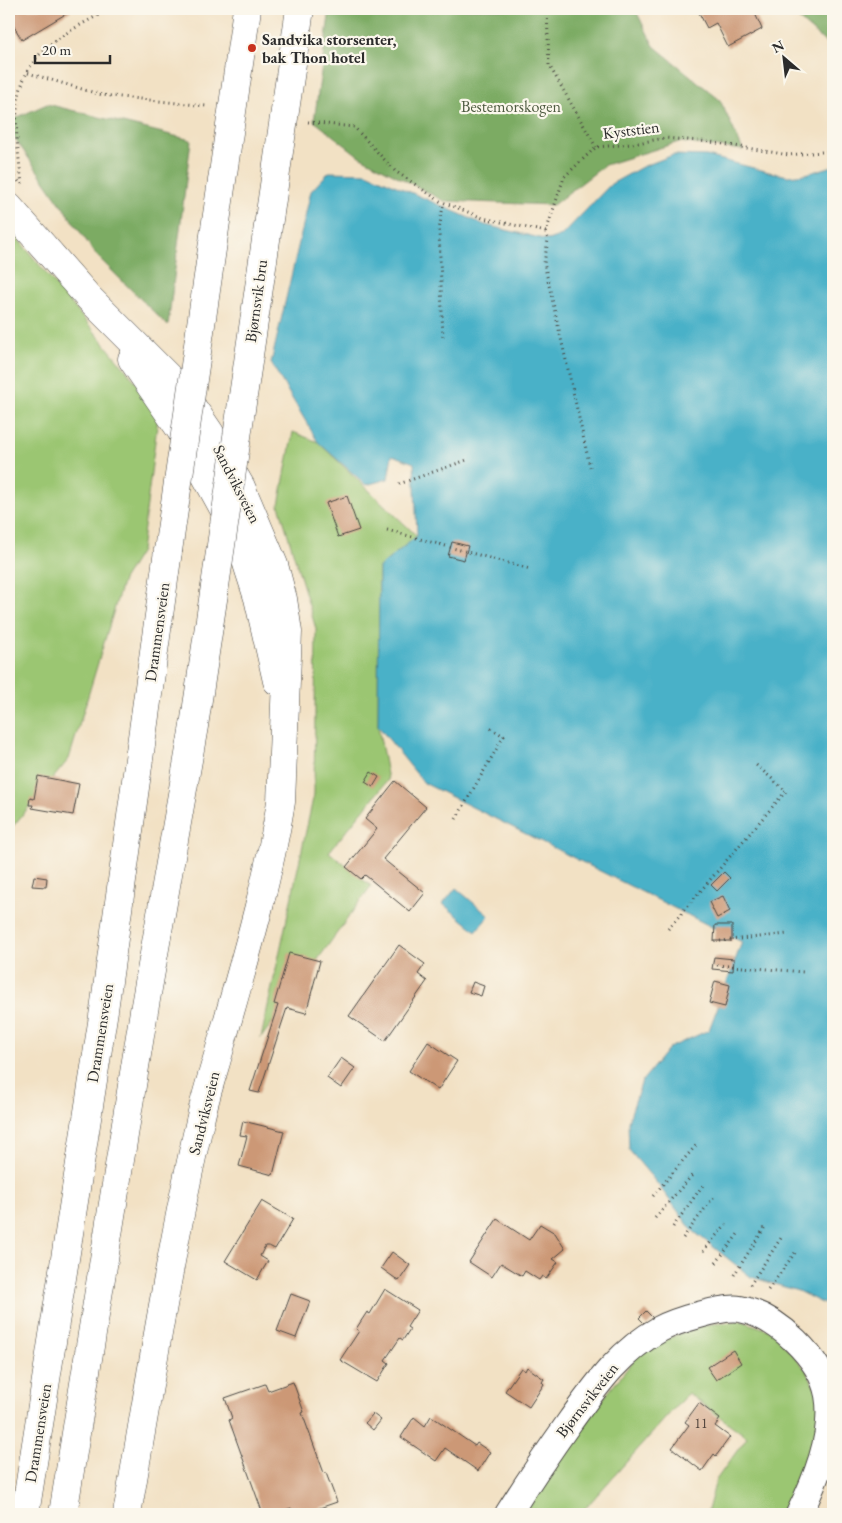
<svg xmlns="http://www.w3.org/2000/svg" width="842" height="1523" viewBox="0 0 842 1523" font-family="'EB Garamond',serif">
<rect width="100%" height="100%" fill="#fbf7ec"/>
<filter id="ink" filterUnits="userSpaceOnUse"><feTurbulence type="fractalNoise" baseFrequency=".02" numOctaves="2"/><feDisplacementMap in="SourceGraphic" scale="10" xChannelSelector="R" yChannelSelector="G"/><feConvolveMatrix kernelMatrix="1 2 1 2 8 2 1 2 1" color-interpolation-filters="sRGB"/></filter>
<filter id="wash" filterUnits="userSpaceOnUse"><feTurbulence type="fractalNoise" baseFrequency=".0096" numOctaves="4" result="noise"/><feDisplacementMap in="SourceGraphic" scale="20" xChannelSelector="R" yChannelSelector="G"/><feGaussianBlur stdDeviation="1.12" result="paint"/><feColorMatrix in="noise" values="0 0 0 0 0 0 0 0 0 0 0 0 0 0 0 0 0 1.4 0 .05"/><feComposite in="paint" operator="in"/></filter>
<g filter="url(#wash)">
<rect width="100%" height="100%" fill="#f2e1c4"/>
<g fill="#9bc672" stroke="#63784e">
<polygon points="9,228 159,410 141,551 123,580 69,759 9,831"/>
<polygon points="293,432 318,442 417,536 379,567 378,726 388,780 329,852 371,886 261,1038 314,794 316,629 279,505"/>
<polygon points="742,1321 772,1331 807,1371 821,1400 817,1450 794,1499 784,1514 707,1514 716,1480 747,1437 688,1393 580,1514 521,1514 553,1462 637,1356 671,1337 703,1325"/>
</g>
<g fill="#7cab64" stroke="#546b48">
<polygon points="330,9 635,9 654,46 720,100 743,150 679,142 605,165 553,205 444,201 359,156 314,121"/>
<polygon points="787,9 833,9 833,49"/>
<polygon points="47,104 191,140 168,326 97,256 9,130 9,121"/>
</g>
<g fill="#49b1c8" stroke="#3a6e7a">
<polygon points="673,155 707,156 769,172 788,176 806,174 833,166 833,1285 826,1305 798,1291 751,1277 692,1230 656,1182 629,1150 628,1122 642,1081 669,1048 709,1030 742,942 424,783 378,726 379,567 417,536 414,463 392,455 388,479 366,485 318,442 271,363 311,191 329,172 367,173 485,225 548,240 562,235 611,184 642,167"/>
<polygon points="456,888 489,916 476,931 443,904"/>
</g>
<g id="blocks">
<g fill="#cc9876">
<polygon points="9,9 74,9 22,40 9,18"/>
<polygon points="697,9 753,9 762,29 728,47 716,23 707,28"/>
<polygon points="347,496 359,530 338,537 326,503"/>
<polygon points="452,542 468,546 464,560 448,556"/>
<polygon points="371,772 379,777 373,787 365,782"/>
<polygon points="38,776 79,784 73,815 32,808 33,805 29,805 30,798 34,799"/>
<polygon points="395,781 426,807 383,859 425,893 410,912 365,875 361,879 346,867 377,829 365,819"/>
<polygon points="724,872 730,878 717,891 711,885"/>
<polygon points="34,876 47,878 46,887 32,886"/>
<polygon points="723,896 730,911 717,918 709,902"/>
<polygon points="715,925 732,925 732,941 714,941"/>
<polygon points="399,945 425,964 418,974 427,981 385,1041 349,1016"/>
<polygon points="289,953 320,961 306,1013 287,1008 259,1093 250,1091 278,1005 274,1004"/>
<polygon points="714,957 734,959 733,971 712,969"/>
<polygon points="715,981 730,985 725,1007 709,1003"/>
<polygon points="473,982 484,986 481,996 469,992"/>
<polygon points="428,1042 457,1061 438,1090 409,1071"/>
<polygon points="341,1058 355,1068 341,1088 327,1078"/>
<polygon points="243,1121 284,1131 273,1175 239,1166 247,1136 240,1135"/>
<polygon points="262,1201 293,1219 275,1249 269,1246 265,1246 260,1256 268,1261 257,1280 225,1261"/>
<polygon points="497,1219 529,1240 540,1224 555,1233 565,1249 553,1259 558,1262 546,1279 542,1276 539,1280 525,1271 522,1276 501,1263 492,1277 469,1262"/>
<polygon points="392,1252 410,1265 399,1281 381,1268"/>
<polygon points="385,1289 418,1310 407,1327 410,1329 403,1340 400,1338 385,1360 389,1363 377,1382 340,1360 359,1331 356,1329 367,1312 370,1314"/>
<polygon points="291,1294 310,1301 296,1338 277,1331"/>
<polygon points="646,1311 654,1319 647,1326 639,1318"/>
<polygon points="733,1350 741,1363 716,1380 707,1367"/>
<polygon points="527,1367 544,1379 542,1382 544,1384 529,1407 505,1391 521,1368 525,1371"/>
<polygon points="293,1382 304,1412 302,1413 324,1473 326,1473 337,1502 302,1514 294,1514 291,1508 273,1514 271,1511 263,1514 229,1420 232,1418 225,1398 265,1384 268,1391"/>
<polygon points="699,1403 720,1419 715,1426 730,1437 716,1456 714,1454 702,1471 672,1448 689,1425 685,1422"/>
<polygon points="373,1414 381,1420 373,1430 365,1423"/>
<polygon points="431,1416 475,1446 477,1443 490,1452 478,1471 445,1448 436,1461 401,1437 414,1417 425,1426"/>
</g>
</g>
</g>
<g filter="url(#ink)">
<use href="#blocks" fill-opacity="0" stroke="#494642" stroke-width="1"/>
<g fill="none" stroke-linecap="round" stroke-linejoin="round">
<g stroke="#494642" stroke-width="28">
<path id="minor" d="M508,1514C528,1482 549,1451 571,1420C597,1384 620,1351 660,1329C675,1321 723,1306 740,1309C777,1316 821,1358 828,1395C835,1434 816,1480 799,1514"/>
</g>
<g stroke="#494642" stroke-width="29">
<g id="secondary">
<path d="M9,207L89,298L180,389L210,433L241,487L274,565L283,599L288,632L281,802C268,882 245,959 223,1037C216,1065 206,1092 200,1121C170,1251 150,1383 127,1514"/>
<polyline points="132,359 180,429 232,524 241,545 258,598 277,681"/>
</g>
</g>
<g stroke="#494642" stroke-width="29">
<g id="motorway">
<polyline points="25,1514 104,1010 168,551"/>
<polyline points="63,1514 144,1011 194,726 214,593"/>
</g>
</g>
<g stroke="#494642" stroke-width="3" stroke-dasharray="1 4" stroke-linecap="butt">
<polyline points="547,9 549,65 596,147"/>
<polyline points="28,73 102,95 206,106"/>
<polyline points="308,122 354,127 395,171 440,201 483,218 546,232 564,177 596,147 632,144 665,138 711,142 789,155 833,151"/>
<polyline points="9,169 19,182"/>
<path d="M22,184C17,142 7,90 39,55C58,35 86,22 110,9"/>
<polyline points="443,206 439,230 443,339"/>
<polyline points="546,232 548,240 544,263 590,467"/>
<polyline points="399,484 467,460"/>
<polyline points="387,530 530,569"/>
<polyline points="456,819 504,736 490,728"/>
<polyline points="668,929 786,791 755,764"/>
<polyline points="720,941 788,934"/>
<polyline points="717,965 804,972"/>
<polyline points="653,1196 697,1144"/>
<polyline points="655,1218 694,1173"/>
<polyline points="673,1227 703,1185"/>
<polyline points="683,1238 715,1195"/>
<polyline points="703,1251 728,1222"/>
<polyline points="716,1263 738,1234"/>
<polyline points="734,1275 765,1227"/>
<polyline points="750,1285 781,1238"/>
<polyline points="768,1290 797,1250"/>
</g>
<use href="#minor" stroke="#fff" stroke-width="26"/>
<use href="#secondary" stroke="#fff" stroke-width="28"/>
<use href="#motorway" stroke="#fff" stroke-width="28"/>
<g stroke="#494642" stroke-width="29" stroke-linecap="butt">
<g id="motorway-bridge">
<polyline points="168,551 247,9"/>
<polyline points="214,593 300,9"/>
</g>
</g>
<use href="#motorway-bridge" stroke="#fff" stroke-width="28"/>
</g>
</g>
<circle fill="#c8321e" stroke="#fbf7ec" stroke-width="2" cx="252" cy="48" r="5"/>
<g text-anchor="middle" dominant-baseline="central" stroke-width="4.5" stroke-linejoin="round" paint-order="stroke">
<g font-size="14" fill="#53463e">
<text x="701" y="1423">11</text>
</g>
<g font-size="16" font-weight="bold" fill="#2b2b2b" stroke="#fbf7ec" text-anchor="start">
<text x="262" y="39">Sandvika storsenter,<tspan x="262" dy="18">bak Thon hotel</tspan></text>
</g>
<g font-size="16" fill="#4d5a40" stroke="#fbf7ec">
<text x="511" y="106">Bestemorskogen</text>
</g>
<g font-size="16" fill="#2b2b2b" stroke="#fbf7ec">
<text transform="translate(631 130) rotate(-7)">Kyststien</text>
<text transform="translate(256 301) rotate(-82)">Bjørnsvik bru</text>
<text transform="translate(237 484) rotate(63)">Sandviksveien</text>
<text transform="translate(157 632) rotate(-82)">Drammensveien</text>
<text transform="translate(100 1033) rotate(-81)">Drammensveien</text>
<text transform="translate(204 1113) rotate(-76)">Sandviksveien</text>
<text transform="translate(587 1400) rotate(-52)">Bjørnsvikveien</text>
<text transform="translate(38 1433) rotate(-81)">Drammensveien</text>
</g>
</g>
<rect width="842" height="1523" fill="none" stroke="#fbf7ec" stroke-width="30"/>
<g transform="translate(784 58) rotate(332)" stroke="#fbf7ec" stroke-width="4" paint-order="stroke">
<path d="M0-4L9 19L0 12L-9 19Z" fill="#2b2b2b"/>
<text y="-8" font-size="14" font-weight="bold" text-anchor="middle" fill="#2b2b2b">N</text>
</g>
<path d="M35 55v8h75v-8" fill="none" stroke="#2b2b2b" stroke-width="2.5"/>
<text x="42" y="55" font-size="15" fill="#2b2b2b" stroke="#fbf7ec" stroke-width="4" paint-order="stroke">20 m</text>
</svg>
